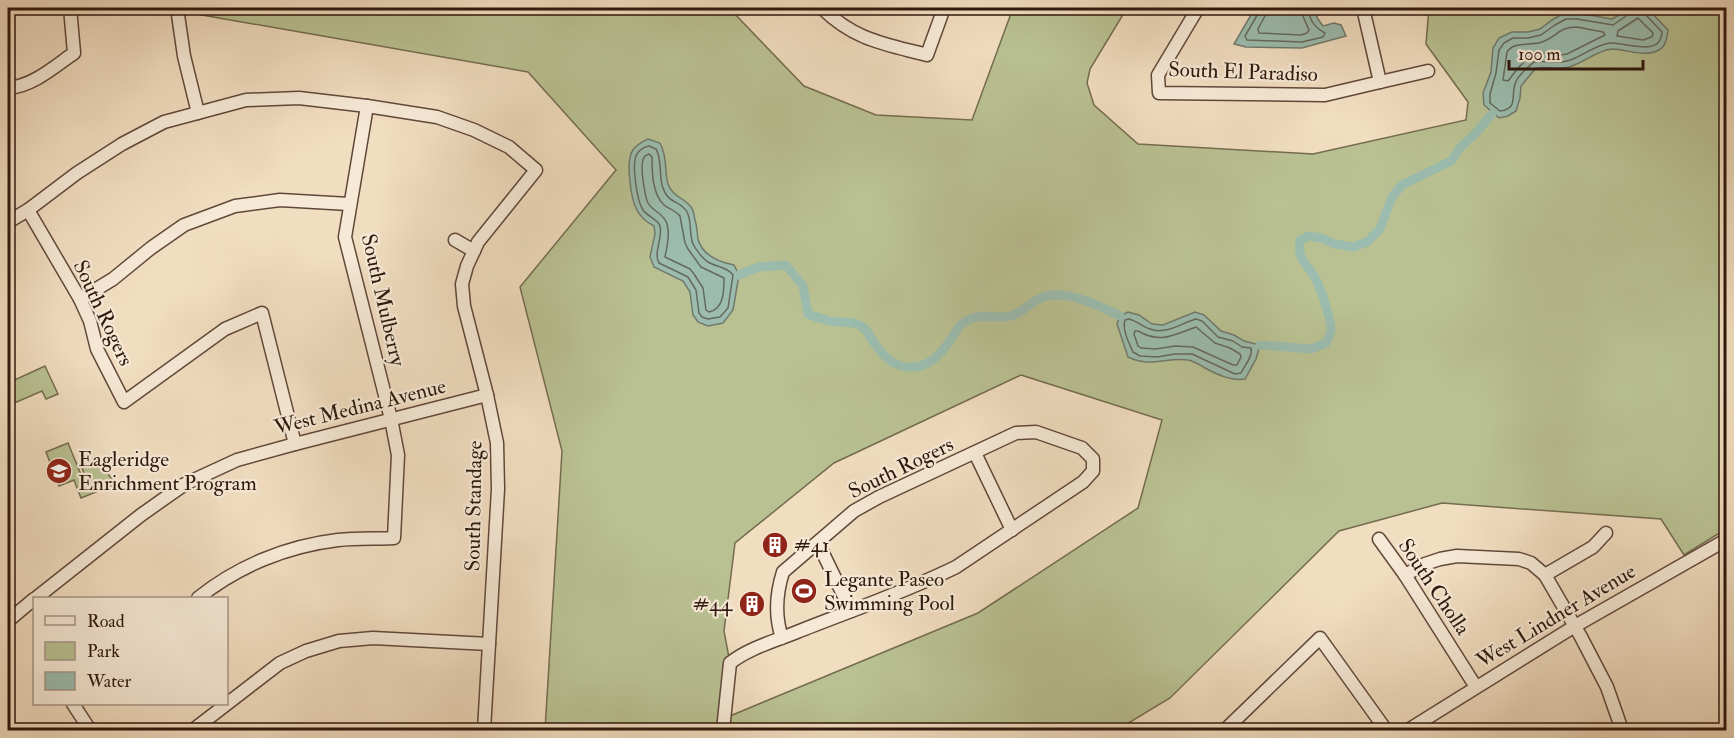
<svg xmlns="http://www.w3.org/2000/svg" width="1734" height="738" viewBox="0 0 1734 738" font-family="'IM FELL Double Pica',serif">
<rect width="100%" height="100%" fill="#f1ddc0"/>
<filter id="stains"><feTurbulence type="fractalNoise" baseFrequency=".00333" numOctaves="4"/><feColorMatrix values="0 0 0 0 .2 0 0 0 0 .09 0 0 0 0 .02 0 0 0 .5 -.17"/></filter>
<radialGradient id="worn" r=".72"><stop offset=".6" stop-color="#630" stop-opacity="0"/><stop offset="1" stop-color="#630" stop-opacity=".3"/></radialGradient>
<g fill="#b9c192" stroke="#746c50" stroke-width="1.5" fill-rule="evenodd">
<path d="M185,8H729L804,86L876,115L972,120L1013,8H1127L1090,69L1087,83L1094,105L1138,144L1313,154L1466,120L1468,102L1426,44L1429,8H1726V529L1684,555L1661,519L1442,503L1339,531L1170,698L1117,730H545L562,451L520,287L616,170L528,72L185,12ZM1021,375L1162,420L1138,508L978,613L725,718L730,663L724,631L735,543L834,463Z"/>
<polygon points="45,366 58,394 46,399 42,391 12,404 8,393 8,383"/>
<polygon points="68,443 82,477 85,476 82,468 96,459 116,484 81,498 74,480 59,486 46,452"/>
</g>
<g fill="#9bbcae" stroke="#707a6e" stroke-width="1.5">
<polygon points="1255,8 1313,8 1318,19 1323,26 1334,23 1341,25 1346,36 1302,48 1246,47 1234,44"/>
<path d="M1631,8H1647L1668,30C1667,38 1666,46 1659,50C1644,58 1627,49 1612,49C1597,50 1584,63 1569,67C1558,70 1547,66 1536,68L1521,86L1520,98L1516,111L1508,116L1499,118L1484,105L1483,93L1491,72L1493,48L1499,38L1512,32H1528L1540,29L1552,20L1564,13H1578L1612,19Z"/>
<path d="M648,139L660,143C668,158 664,170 668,184C673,197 683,197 691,207C694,211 694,215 695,220C697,226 697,233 698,239C702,255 719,262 734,265L739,275L733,310L723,323L708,326L698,322L693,315L690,292L683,281L654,267L650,257L655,234L654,226C646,222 641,218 637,210C631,200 625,160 633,150C637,144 642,142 648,139Z"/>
<path d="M1128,312L1139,315L1152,324L1163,325L1195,312L1204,315L1221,331L1234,335L1244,341L1260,345L1256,359L1245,379C1231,381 1218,375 1205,368C1200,365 1194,361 1188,360C1166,357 1151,368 1128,357L1117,324L1120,316Z"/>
</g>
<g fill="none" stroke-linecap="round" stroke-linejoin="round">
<g stroke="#656a5e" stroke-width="1.5">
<path d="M1259,8V12L1245,36L1247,40L1302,42L1323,37L1325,33C1315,28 1309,19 1308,8"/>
<polyline points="1267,8 1266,14 1258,29 1259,33 1301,35 1307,33 1309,30 1302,14 1301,8"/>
<path d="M1632,8L1629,14L1613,25L1577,19H1566L1555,25L1541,35L1528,38H1513L1504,43L1499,50L1496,73L1490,94V103L1500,111C1518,109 1511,97 1515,84C1517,76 1528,67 1534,62C1545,60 1556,64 1567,61C1582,57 1594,45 1610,43C1625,42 1661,58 1662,32L1644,13L1643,8"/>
<polygon points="1638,18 1653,33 1652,37 1643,40 1617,36 1618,31"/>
<path d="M1577,27L1603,32L1605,35L1567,54L1560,55L1545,53L1531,55L1518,68L1508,81L1503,80L1507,52C1514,41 1531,46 1542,42C1557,37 1558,27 1577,27Z"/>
<path d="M649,146L656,149C662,159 659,173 662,185C668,206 680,199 687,212C692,221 689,235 693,244C696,250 703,259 708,262C716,267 728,267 733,275L728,308L720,317L708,319L702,317L699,313L696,290L688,277L659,263C653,253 663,238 660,226C658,219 648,217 643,210C637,201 631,163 637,154C640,149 644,147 649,146Z"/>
<path d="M649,154L652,157C652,171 652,194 664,205C669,209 676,211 680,216L685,243L688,249L701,267L724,278C724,291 724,309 709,312L706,310L703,288L694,274L690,269L665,257C667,246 670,235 667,224C664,213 653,212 648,203C645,197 640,167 643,160C644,156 645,156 649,154Z"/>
<path d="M1129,319C1137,321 1143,327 1150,329C1167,335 1181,323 1196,319L1202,321L1218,337L1233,341L1242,347L1251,348C1253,356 1245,365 1241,373L1235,374L1192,354H1175L1157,357L1140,356L1133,352C1129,343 1122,330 1125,320Z"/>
<path d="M1196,327L1215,343L1230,348L1240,354L1241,357L1237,365H1233L1193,347L1175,346L1156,349L1141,348L1138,346L1134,334L1135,331H1138C1161,344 1173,335 1196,327Z"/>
</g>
<g stroke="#9bbcae" stroke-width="9">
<path d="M739,275L759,267L786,265L803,286L808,314C815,317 823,319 830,321C841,323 856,320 865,329C868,332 870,337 873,341C881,353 891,366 908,367C928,369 941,354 951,339C954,334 957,328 962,324C977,312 990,318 1006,317C1018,316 1027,306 1037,300C1061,286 1098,305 1120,316"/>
<path d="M1260,345L1311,349L1326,343C1328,339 1331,334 1331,330C1332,322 1320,287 1316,279C1307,263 1297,261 1300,240L1309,236L1321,238L1335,244L1353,247L1367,242L1380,229L1392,197L1402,185L1451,161L1461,147L1476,133L1492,114"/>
</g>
<g stroke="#60483a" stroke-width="15">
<g id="minor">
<polyline points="177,8 184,56 198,113"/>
<path d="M822,8C854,40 885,44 927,55L944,8"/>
<polyline points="1198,8 1158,75 1159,93 1325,95 1380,82 1363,8"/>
<polyline points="1380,82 1428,71"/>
<path d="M8,88C33,86 54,67 74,53L70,8"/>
<polyline points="28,210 80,299 90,321 97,349 124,402 225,329 262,313 295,444"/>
<polyline points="8,222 28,210 77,173 122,144 164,122 246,100 299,98 367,106 437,117 474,130 509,147 536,170 478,242 467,266 462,284 464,306 487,395 497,443 498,489 484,730"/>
<polyline points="455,240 474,251"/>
<polyline points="80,299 113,279 151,248 184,225 235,206 280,200 349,204"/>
<polyline points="975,453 1012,530"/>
<polyline points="1379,539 1405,575 1476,687"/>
<polyline points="818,543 851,611"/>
<polyline points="1405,575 1425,564 1440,559 1457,556 1519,559 1531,563 1545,575 1581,637 1607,687 1622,730"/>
<polyline points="1545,575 1593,547 1606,533"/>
<polyline points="36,598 141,515 185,484 237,460 295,444 487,395"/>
<path d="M198,598C238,566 287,546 338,540C357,538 376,539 394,538L398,455L391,419L345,237L367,106"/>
<polyline points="8,621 34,599"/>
<polyline points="73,704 90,730"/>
<polyline points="193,730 280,663 306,651 339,641 373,638 489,644"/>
<path d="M723,730L730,663C749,648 775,641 797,632C850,611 905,592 956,567L1083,482L1093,471V459L1082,448L1036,432L1016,433L879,497L854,511L783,572C776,594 775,617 782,638"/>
<polyline points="1225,730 1320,638 1386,730"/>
<polyline points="1408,730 1575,626 1726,540"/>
</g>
</g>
<use href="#minor" stroke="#f6e9d6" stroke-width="12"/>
</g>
<defs>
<g id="school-disc" transform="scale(1.35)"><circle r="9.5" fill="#8f2418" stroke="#f6e9d6"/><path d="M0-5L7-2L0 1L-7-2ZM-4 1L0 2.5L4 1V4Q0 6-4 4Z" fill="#fff"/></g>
<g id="building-disc" transform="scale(1.35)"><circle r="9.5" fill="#8f2418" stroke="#f6e9d6"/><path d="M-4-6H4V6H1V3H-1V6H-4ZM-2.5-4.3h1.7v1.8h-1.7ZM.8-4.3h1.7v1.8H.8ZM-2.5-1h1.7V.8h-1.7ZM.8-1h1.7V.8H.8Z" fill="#fff"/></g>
<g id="stadium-disc" transform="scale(1.35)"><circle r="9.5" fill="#8f2418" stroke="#f6e9d6"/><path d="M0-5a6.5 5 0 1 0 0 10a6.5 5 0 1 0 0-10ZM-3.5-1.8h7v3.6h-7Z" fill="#fff"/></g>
</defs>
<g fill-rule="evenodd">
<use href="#school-disc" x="59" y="471"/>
<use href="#building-disc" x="775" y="545"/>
<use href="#stadium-disc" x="804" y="591"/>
<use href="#building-disc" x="752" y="604"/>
</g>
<g text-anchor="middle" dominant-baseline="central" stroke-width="4.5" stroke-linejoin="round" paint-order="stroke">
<g font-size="21" fill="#2f170d" stroke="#f6e9d6">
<text transform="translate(1243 72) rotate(2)">South El Paradiso</text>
<text transform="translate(383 300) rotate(77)">South Mulberry</text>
<text transform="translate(103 313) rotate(65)">South Rogers</text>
<text transform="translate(360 407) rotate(-14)">West Medina Avenue</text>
<text transform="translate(901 468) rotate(-26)">South Rogers</text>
<text transform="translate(474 506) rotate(-89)">South Standage</text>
<text transform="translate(1434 587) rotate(56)">South Cholla</text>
<text transform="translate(1556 616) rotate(-31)">West Lindner Avenue</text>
</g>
<g font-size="21" fill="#2f170d" stroke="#f6e9d6" text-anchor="start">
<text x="78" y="459">Eagleridge<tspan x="78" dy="24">Enrichment Program</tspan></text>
<text x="794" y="545">#41</text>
<text x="824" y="579">Legante Paseo<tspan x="824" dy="24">Swimming Pool</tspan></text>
<text x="732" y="604" text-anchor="end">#44</text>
</g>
</g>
<rect width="1734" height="738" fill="none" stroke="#f1ddc0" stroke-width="30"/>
<rect x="9" y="9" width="1716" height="720" fill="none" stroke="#2f170d" stroke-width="3"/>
<rect x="15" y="15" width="1704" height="708" fill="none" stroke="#2f170d" stroke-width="1.5"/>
<rect x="33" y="597" width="195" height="108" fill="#f6e9d6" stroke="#a69586" stroke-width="1.5"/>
<rect x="45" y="616" width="30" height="9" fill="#f6e9d6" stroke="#a69586" stroke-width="1.5"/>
<text x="87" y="627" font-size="18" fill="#2f170d">Road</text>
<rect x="45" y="642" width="30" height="18" fill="#b9c192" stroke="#a69586" stroke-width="1.5"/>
<text x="87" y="657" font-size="18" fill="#2f170d">Park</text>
<rect x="45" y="672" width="30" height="18" fill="#9bbcae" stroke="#a69586" stroke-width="1.5"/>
<text x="87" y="687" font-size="18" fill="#2f170d">Water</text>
<path d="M1509 60v9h134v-9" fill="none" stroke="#2f170d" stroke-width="3"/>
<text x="1518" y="60" font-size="18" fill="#2f170d" stroke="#f6e9d6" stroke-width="4.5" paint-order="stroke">100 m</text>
<rect width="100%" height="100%" filter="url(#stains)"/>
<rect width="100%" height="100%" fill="url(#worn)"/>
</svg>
